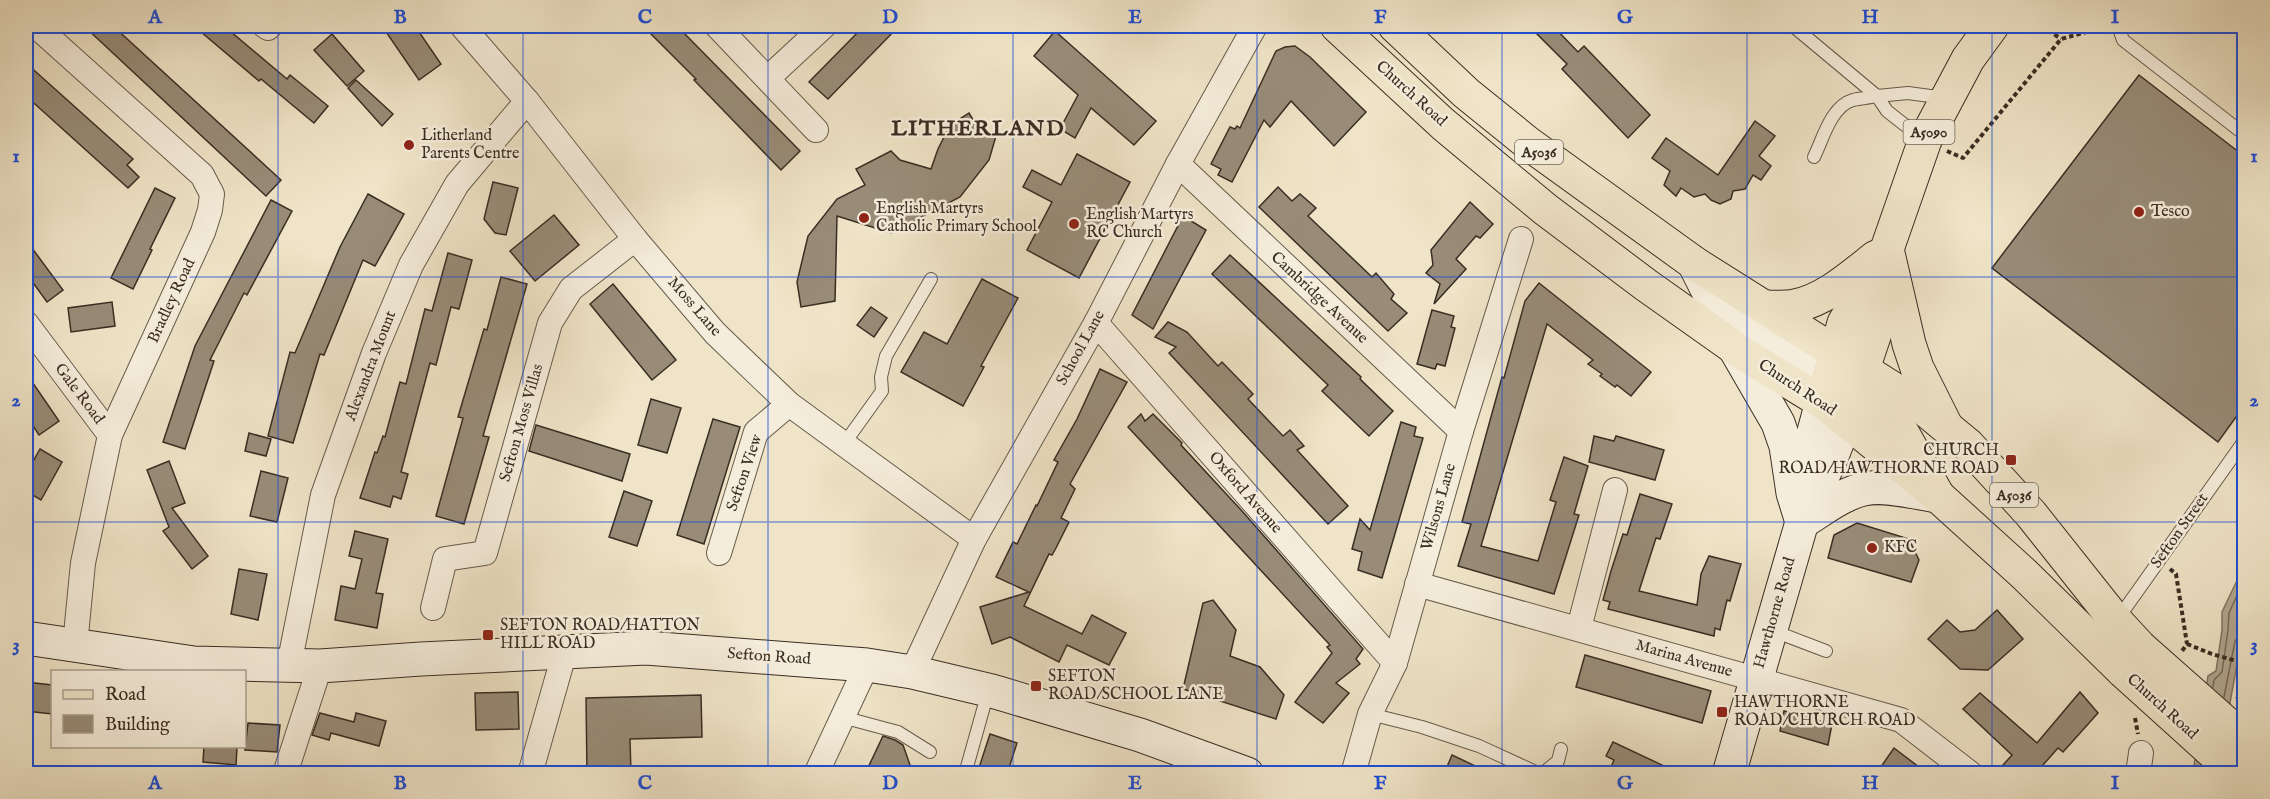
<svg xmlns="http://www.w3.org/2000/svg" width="2270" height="799" viewBox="0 0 2270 799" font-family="'IM FELL English',serif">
<rect width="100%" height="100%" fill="#efe4c7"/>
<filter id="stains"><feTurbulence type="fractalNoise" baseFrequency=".00333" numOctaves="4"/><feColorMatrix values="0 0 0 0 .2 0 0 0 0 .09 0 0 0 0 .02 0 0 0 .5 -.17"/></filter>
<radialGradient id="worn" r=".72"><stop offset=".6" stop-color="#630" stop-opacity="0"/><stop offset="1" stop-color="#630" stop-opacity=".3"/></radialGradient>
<polygon fill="#b1a68f" stroke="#817664" stroke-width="1.5" points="2244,566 2244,639 2241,643 2217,773 2190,774 2194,766 2208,676 2216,671 2222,630 2222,612"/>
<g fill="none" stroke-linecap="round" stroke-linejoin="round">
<g stroke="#766a59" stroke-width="1.5">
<polyline points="2213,687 2214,680 2222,672 2228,630 2229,613 2244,580"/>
<polyline points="2224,697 2235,641 2239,636 2244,636"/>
</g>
</g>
<g fill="#988c78" stroke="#3a2d23" stroke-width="1.5">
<polygon points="84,26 113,26 281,180 266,196"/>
<polygon points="194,26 224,26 287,79 290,75 328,106 314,123 261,79 259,81"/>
<polygon points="382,26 415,26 441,64 419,80"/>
<polygon points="643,26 677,26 800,151 781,170 694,80 696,79"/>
<polygon points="864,26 899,26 828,99 809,82"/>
<polygon points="1529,26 1553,26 1578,52 1584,46 1650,115 1628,138 1562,69 1567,64"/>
<polygon points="1055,31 1156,121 1134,145 1091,108 1075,138 1060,129 1078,95 1034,56"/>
<polygon points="332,34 364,71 347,86 314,50"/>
<polygon points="1295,46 1310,57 1366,112 1334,146 1291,101 1270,127 1264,120 1232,182 1218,175 1221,169 1211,164 1230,127 1235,129 1237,126 1240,128 1276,51 1285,47"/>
<polygon points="26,63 133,159 127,165 139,177 128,188 26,96"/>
<polygon points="2139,75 2244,156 2244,406 2218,442 1992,268"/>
<polygon points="356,80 393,114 382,126 348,88"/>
<polygon points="969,113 980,132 996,136 989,160 960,197 891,233 837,216 835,301 801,307 797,282 808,236 837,199 865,185 856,169 891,151 900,160 931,169 938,149 950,125"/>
<polygon points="1755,121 1775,136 1759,156 1771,166 1761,180 1753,175 1745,189 1733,191 1731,199 1720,204 1711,200 1705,194 1694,197 1681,188 1676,196 1664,185 1670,171 1652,158 1666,138 1718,175"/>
<polygon points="1077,154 1130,182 1079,278 1027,250 1052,202 1023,187 1032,170 1061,185"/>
<polygon points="493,182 518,188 506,235 495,233 484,219"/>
<polygon points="1278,187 1292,201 1300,194 1316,208 1308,216 1372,277 1376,273 1394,294 1391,299 1407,313 1388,331 1259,207"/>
<polygon points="155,188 175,198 150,249 152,250 133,289 111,278"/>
<polygon points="368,194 404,214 375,266 363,260 324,355 320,354 293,443 268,436 290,352 295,353 340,247"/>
<polygon points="271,200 292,211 247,295 244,293 210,360 214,361 185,449 163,442 195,346"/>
<polygon points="1470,202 1493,224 1480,238 1476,236 1456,259 1466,269 1434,304 1440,284 1426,273 1433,265 1431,250"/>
<polygon points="554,215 579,245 535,281 510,251"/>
<polygon points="1183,216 1206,230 1153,329 1132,315"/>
<polygon points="26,240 63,290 47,302 26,273"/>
<polygon points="448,253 472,260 459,309 451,307 436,365 430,363 401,472 408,474 401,499 393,496 390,507 360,498 375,452 377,453 383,436 385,437 400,382 406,384 425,309 432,311"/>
<polygon points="1230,255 1361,377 1360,379 1393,411 1369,436 1322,391 1328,385 1212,274"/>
<polygon points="501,277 527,284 483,436 489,437 464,524 436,516 463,418 458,417 484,329 487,330"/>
<polygon points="982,279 1018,298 981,366 984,367 963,406 901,372 924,332 947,344"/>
<polygon points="1539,283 1651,372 1631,396 1617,385 1615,387 1600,376 1602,374 1588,364 1593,360 1547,324 1481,546 1538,561 1556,502 1550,500 1564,457 1588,466 1574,514 1579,515 1554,594 1458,566 1471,524 1462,522 1502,377 1504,378 1525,301"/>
<polygon points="613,284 676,360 652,380 590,304"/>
<polygon points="112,302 115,326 71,332 68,308"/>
<polygon points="871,307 887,318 874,337 857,325"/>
<polygon points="1432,310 1454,316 1451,327 1455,328 1445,366 1437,364 1435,369 1417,364"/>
<polygon points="1168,322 1187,332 1218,366 1222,362 1253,394 1248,399 1283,436 1290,430 1304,446 1297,450 1348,506 1328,524 1169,353 1176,347 1155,337"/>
<polygon points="1100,369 1127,382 1070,484 1075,489 1061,518 1069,522 1056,548 1052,555 1049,554 1024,606 1082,634 1092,615 1126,633 1109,665 1067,645 1059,662 1010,637 992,644 980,607 1029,592 996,577 1013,542 1017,544 1036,505 1037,506 1058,462 1054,460 1077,419"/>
<polygon points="26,373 59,421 39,435 26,415"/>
<polygon points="651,399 681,408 667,453 638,445"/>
<polygon points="1141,414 1145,421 1153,414 1182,443 1181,445 1242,511 1363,649 1356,659 1360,664 1336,683 1349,693 1323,723 1295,702 1332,653 1327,647 1330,645 1128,427"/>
<polygon points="713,419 740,427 704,544 677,535"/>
<polygon points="1401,422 1416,427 1414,436 1423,438 1382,578 1358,570 1362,552 1352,549 1360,519 1370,530"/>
<polygon points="536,425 630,454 622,481 529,451"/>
<polygon points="249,433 271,439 266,456 245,451"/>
<polygon points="1594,436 1614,441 1616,436 1664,450 1655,480 1589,462"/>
<polygon points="40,449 62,462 41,500 26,491 26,474"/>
<polygon points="169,461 185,503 172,508 208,556 192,569 163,531 169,527 147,470"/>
<polygon points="261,471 288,478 277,522 250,516"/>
<polygon points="624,491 652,501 637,546 609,537"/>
<polygon points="1640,494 1672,504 1660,539 1656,538 1639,591 1697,605 1701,574 1709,556 1741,564 1730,601 1727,600 1720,630 1715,628 1714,636 1608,609 1610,602 1603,600 1611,571 1623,534 1627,535"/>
<polygon points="1857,523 1909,539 1919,560 1911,582 1828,558 1834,535"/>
<polygon points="355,531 388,539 376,593 383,594 377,628 335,620 341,586 355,589 362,559 349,556"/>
<polygon points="239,569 267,574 258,620 231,614"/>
<polygon points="1213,600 1236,630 1230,656 1260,667 1284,695 1276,719 1183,689 1203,603"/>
<polygon points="1997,610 2023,639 1988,670 1960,669 1928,639 1947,620 1960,632 1975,630"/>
<polygon points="1585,655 1711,691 1702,723 1576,687"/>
<polygon points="26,682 52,685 52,714 26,711"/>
<polygon points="518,692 519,729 476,730 475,693"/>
<polygon points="2080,692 2098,713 2063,752 2058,748 2035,774 1995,774 2012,755 1963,709 1980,693 2037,743"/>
<polygon points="701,695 702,737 630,739 631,774 587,774 586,698"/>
<polygon points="1784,711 1832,724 1828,745 1780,731"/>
<polygon points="320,713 354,722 356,713 386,721 379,746 331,733 329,740 312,735"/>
<polygon points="248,723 280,725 277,752 245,750"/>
<polygon points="990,734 1017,743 1007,774 977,774"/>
<polygon points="883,736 895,740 903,745 910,765 906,774 865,774"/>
<polygon points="1613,742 1681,774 1608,774 1614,760 1606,756"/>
<polygon points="204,747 237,747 236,765 203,762"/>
<polygon points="1894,748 1928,774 1876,774"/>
<polygon points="1452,755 1492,774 1444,774"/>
</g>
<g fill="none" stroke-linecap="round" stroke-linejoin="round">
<g stroke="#675b4c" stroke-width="14">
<g id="service">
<polyline points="1793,26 1877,96 1908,93 1945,98"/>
<polyline points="2118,26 2123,40 2244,134"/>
<path d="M1814,157C1823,139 1831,106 1853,100C1861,98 1869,98 1877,96L1887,111L1924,140"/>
<polyline points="844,444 882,391 881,377 886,356 931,279"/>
<polyline points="2117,620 2244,441"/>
<polyline points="1771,630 1826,651"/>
<polyline points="1370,714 1422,727 1479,746 1540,774"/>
<polyline points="842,717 898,732 930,752"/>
<polyline points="965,774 988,692"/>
<polyline points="1542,774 1558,761 1561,749"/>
</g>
</g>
<g stroke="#675b4c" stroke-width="26">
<g id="minor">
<polyline points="36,26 202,175 212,194 210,210 203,232 110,435 83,563 75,645"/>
<polyline points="265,26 268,28 270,26"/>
<polyline points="462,26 527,101 635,239 715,333 789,404 974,539"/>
<polyline points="717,26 816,130"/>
<polyline points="768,78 824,26"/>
<polyline points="1178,164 1461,431"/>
<polyline points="26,323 110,435"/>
<polyline points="1096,323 1395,663"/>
<polyline points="719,553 756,432 789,404"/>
<polyline points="1417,584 1901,720 1971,774"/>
<polyline points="433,608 445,559 485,553 550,323 571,289 635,239"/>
<polyline points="1579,628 1615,490"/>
<polyline points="289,665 323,495 374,353 411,265 457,184 527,101"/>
<polyline points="912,672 974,539 1096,323 1178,164 1255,26"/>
<polyline points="285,774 320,666"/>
<polyline points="530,774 565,651"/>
<polyline points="816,774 867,665"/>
<polyline points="1353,774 1370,714 1395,663 1461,431 1521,239"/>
<polyline points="2138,774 2141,753"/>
</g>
</g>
<g stroke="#3a2d23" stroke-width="35">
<g id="secondary">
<polyline points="1694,263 1712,299 1829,376 1841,395 1846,420 1832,456 1802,522 1729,774"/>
<polyline points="1734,347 1778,423 1786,446 1793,493 1802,522"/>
<polyline points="1804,493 1807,457 1822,402"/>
<path d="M1802,522C1821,511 1841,494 1864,489C1884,484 1917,493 1938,496"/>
<polyline points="26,638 194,663 320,666 421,659 646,648 867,665 912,672 992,691 1140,735 1247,774"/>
</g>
</g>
<g stroke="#3a2d23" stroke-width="35">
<g id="primary">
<polyline points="1887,249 1909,344 1917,368 1946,426"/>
<path d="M1766,307C1775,307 1785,308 1795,306C1825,300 1852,276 1876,257"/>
<polyline points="1836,351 1843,376 1856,391 1902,432 1937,494"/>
<polyline points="1854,396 1879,321 1885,272"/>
<polyline points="1822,402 1844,323 1887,249 1925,140 1968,59 1992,26"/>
</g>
</g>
<g stroke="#3a2d23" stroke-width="35">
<g id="trunk">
<polyline points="1337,26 1443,124 1545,209 1646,285 1742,353 1827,405 1938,496 2024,574 2123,671"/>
<polyline points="1395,26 1466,93 1529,144 1694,263 1922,407 1968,445 2031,514 2116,621 2140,647"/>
</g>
</g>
<g stroke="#3a2d23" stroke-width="4" stroke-dasharray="4.5 3" stroke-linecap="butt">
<polyline points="2042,26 2061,39"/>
<polyline points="1947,151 1963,158 2061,39 2105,27"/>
<polyline points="2170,569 2176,574 2187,644 2182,651"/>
<polyline points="2187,644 2212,654 2244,663"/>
<polyline points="2237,699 2244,687"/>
<polyline points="2135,718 2138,734"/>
</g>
<use href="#service" stroke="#f5eddb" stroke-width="12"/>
<use href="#minor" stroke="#f5eddb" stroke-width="24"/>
<use href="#secondary" stroke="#f5eddb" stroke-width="33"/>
<use href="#primary" stroke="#efe4c7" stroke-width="33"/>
<use href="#trunk" stroke="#efe4c7" stroke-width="33"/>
<g stroke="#3a2d23" stroke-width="35" stroke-linecap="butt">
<g id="trunk-bridge">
<polyline points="2140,647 2244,739"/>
<polyline points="2123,671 2237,774"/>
</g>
</g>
<use href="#trunk-bridge" stroke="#efe4c7" stroke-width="33"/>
</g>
<path fill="none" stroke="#1d4ed8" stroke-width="1.5" stroke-opacity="0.55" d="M278,26V774M523,26V774M768,26V774M1013,26V774M1257,26V774M1502,26V774M1747,26V774M1992,26V774M26,277H2244M26,522H2244"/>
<g fill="#8f2418" stroke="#f5eddb" stroke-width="2">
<circle cx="409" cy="145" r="6"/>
<circle cx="2139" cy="212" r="6"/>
<circle cx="864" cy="218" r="6"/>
<circle cx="1074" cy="224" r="6"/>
<rect x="2005" y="454" width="12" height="12" rx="3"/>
<circle cx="1872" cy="548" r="6"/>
<rect x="482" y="629" width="12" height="12" rx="3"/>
<rect x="1030" y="680" width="12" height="12" rx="3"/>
<rect x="1716" y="706" width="12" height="12" rx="3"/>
</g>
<g text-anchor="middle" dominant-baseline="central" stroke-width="5" stroke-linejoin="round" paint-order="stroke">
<g fill="#f5eddb" stroke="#72675a" stroke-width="1.5">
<rect x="1903.5" y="120" width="51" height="24" rx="4.5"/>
<rect x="1515" y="140" width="48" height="24" rx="4.5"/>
<rect x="1990" y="483" width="48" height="24" rx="4.5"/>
</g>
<g font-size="15" font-weight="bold" fill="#3a2d23">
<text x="1929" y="132">A5090</text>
<text x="1539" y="152">A5036</text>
<text x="2014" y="495">A5036</text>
</g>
<g font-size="16" fill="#3a2d23" stroke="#f5eddb">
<text transform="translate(1411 94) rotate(42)">Church Road</text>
<text transform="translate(1319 298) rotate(43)">Cambridge Avenue</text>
<text transform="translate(172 301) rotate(-65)">Bradley Road</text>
<text transform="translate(694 307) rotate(49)">Moss Lane</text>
<text transform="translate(1081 348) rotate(-61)">School Lane</text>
<text transform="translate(371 366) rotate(-69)">Alexandra Mount</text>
<text transform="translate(1797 388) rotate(33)">Church Road</text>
<text transform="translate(79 394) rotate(53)">Gale Road</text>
<text transform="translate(522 423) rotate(-74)">Sefton Moss Villas</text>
<text transform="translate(745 473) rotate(-71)">Sefton View</text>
<text transform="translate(1245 493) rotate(49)">Oxford Avenue</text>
<text transform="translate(1439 507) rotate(-74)">Wilsons Lane</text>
<text transform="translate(2180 531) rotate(-55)">Sefton Street</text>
<text transform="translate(1775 613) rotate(-74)">Hawthorne Road</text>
<text transform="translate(769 657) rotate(4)">Sefton Road</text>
<text transform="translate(1684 659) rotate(16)">Marina Avenue</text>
<text transform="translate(2162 707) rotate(42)">Church Road</text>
</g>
<g font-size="16" fill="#3a2d23" stroke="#f5eddb" text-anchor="start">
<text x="421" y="136">Litherland<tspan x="421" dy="18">Parents Centre</tspan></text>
<text x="876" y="209">English Martyrs<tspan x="876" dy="18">Catholic Primary School</tspan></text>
<text x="2151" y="212">Tesco</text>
<text x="1086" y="215">English Martyrs<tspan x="1086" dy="18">RC Church</tspan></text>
<text x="1999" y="451" text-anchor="end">CHURCH<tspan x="1999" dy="18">ROAD/HAWTHORNE ROAD</tspan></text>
<text x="1884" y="548">KFC</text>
<text x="500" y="626">SEFTON ROAD/HATTON<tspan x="500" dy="18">HILL ROAD</tspan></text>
<text x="1048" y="677">SEFTON<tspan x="1048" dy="18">ROAD/SCHOOL LANE</tspan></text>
<text x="1734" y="703">HAWTHORNE<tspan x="1734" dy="18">ROAD/CHURCH ROAD</tspan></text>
</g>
<g font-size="22" font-weight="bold" letter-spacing="1.5" fill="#3a2d23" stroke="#f5eddb">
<text x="978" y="129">LITHERLAND</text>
</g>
</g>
<rect width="2270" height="799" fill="none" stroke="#efe4c7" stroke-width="66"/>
<rect x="51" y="670" width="195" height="78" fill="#f5eddb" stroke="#aaa091" stroke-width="1.5"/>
<rect x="63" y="690" width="30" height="9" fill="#efe4c7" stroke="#aaa091" stroke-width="1.5"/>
<text x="105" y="700" font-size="18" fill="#3a2d23">Road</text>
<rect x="63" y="715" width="30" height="18" fill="#988c78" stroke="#aaa091" stroke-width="1.5"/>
<text x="105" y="730" font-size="18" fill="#3a2d23">Building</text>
<rect x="33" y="33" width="2204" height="733" fill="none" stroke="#1d4ed8" stroke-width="2"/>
<g font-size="20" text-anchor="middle" font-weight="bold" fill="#1d4ed8">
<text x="155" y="23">A</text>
<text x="400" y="23">B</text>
<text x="645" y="23">C</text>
<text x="890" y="23">D</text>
<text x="1135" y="23">E</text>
<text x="1380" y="23">F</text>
<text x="1625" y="23">G</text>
<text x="1870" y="23">H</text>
<text x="2115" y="23">I</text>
<text x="16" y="162">1</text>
<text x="2254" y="162">1</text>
<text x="16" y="406">2</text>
<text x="2254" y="406">2</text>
<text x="16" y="651">3</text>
<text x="2254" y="651">3</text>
<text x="155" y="789">A</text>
<text x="400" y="789">B</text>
<text x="645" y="789">C</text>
<text x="890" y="789">D</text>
<text x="1135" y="789">E</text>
<text x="1380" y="789">F</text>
<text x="1625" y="789">G</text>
<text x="1870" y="789">H</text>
<text x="2115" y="789">I</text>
</g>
<rect width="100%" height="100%" filter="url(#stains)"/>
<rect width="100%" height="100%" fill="url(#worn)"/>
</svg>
